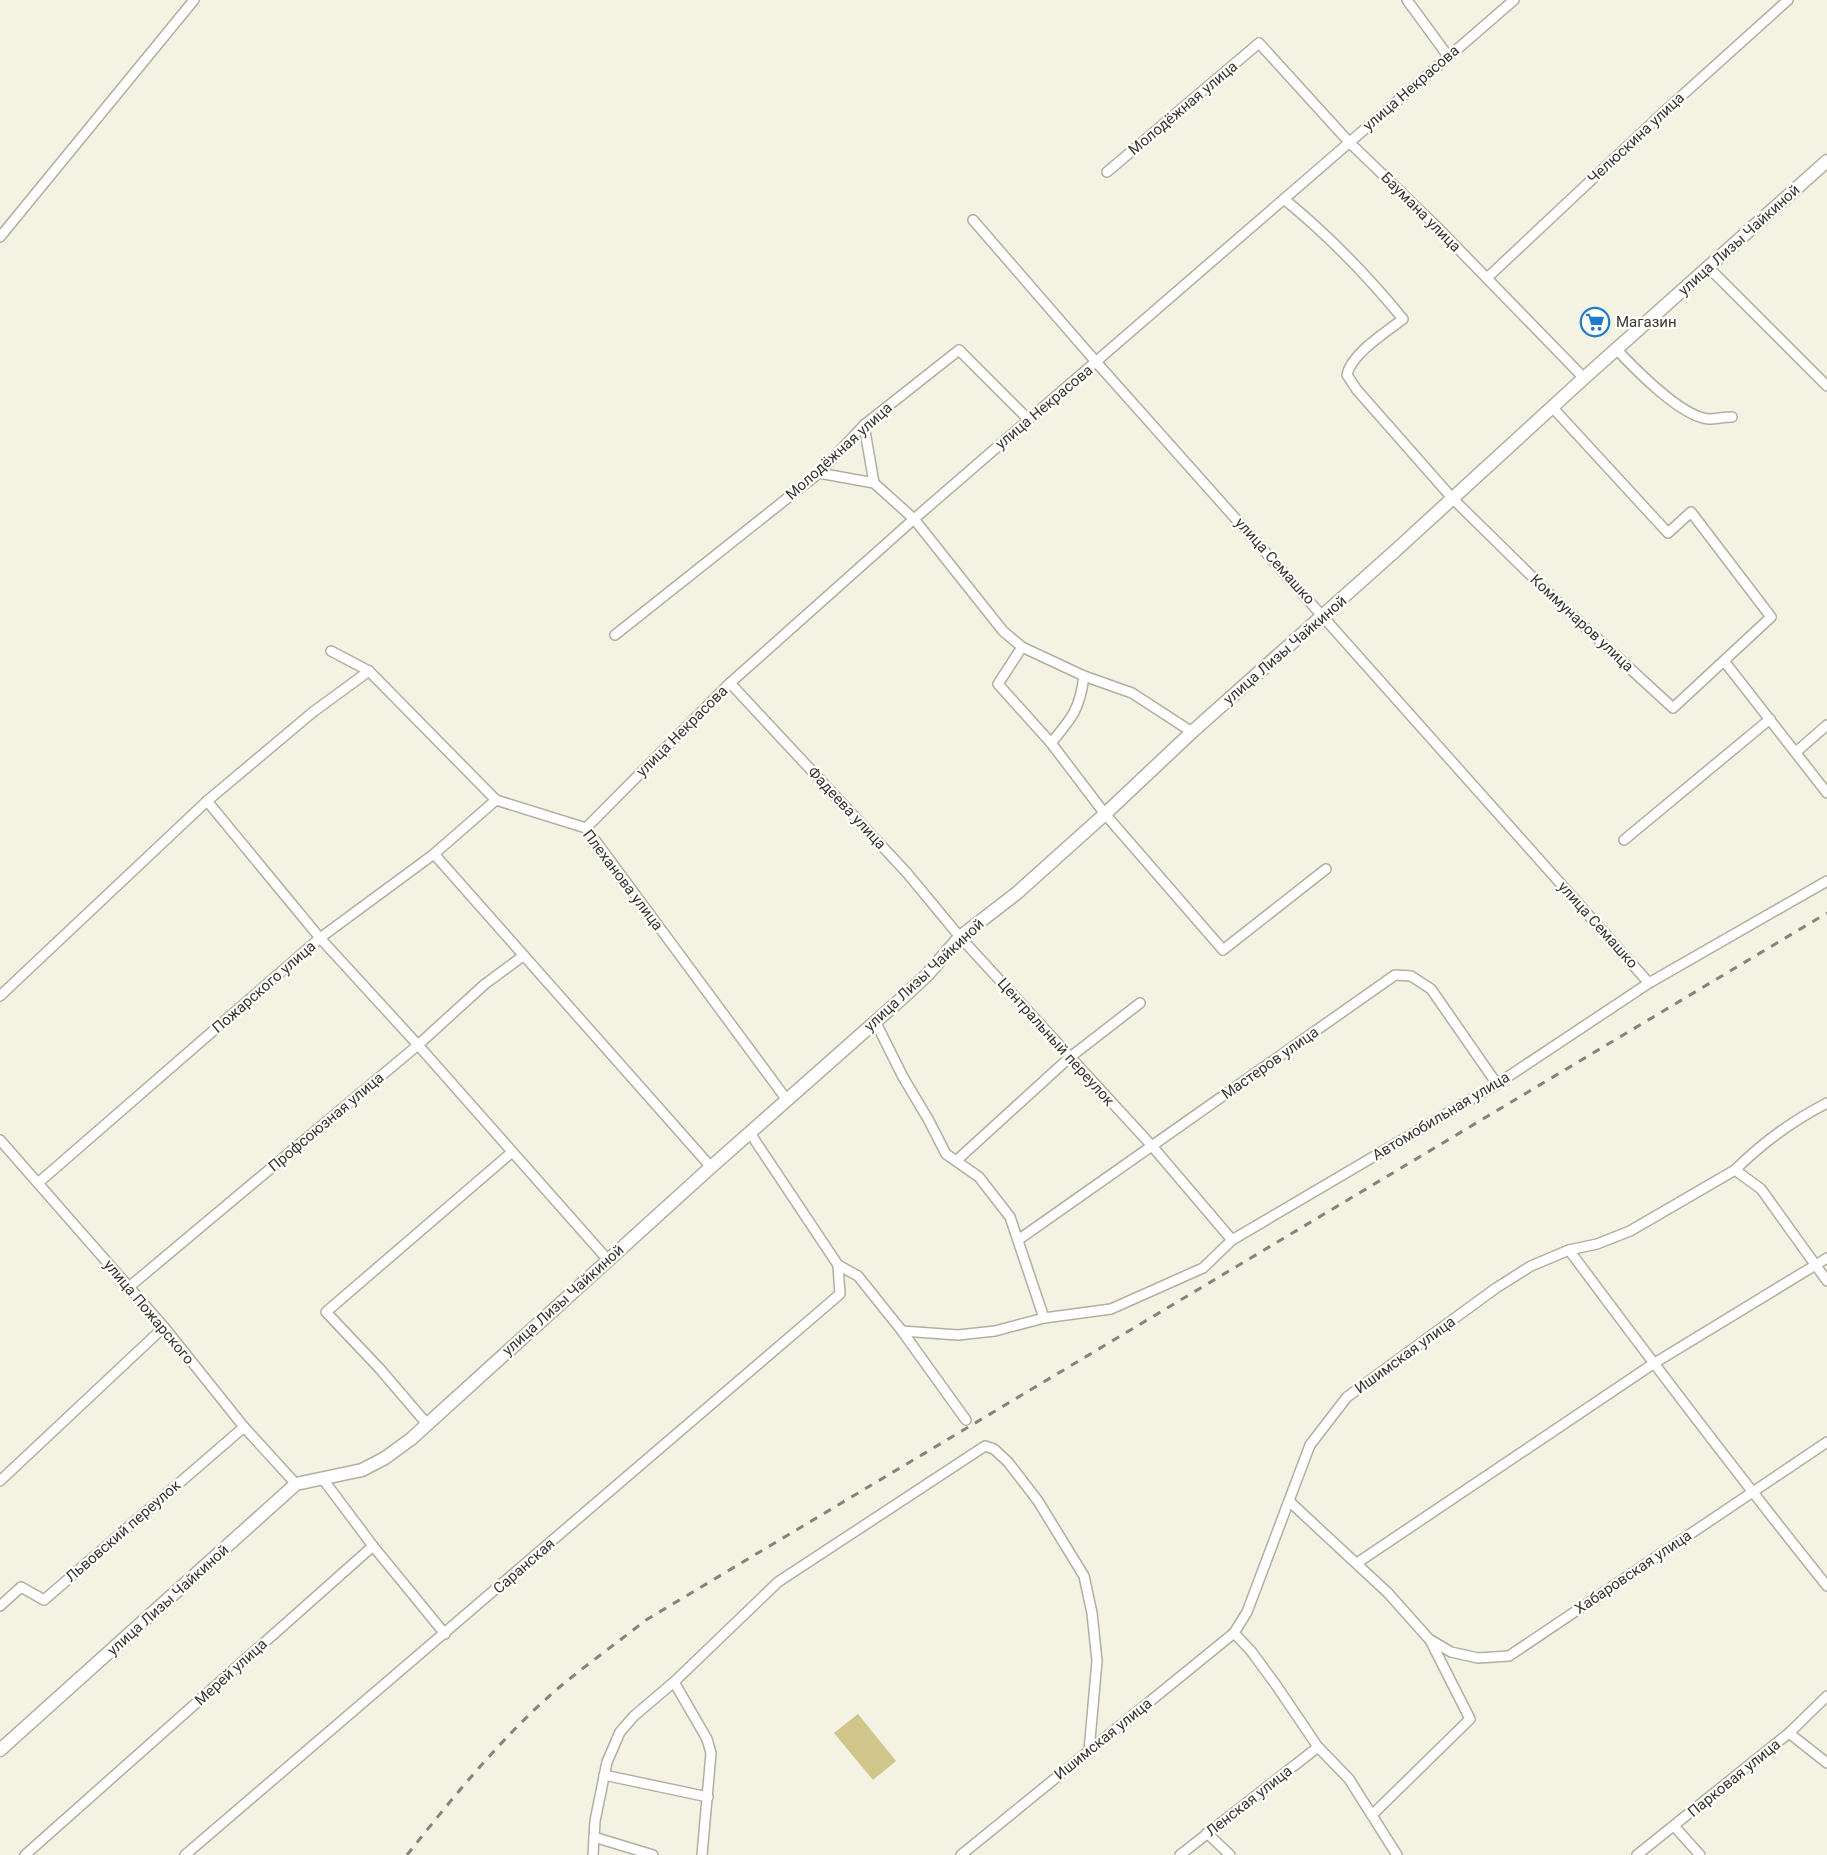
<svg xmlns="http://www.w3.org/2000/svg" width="1827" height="1855" viewBox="0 0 1827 1855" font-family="Roboto,sans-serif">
<rect width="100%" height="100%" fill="#f4f2e3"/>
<polygon fill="#d0c68a" points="858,1714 896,1761 873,1780 834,1733"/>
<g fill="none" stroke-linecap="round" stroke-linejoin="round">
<g stroke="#b1afa1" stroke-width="12">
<g id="street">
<polyline points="1407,0 1448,56"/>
<polyline points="1107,172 1259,43 1349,142 1436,226 1584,378"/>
<path d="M1284,199C1328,235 1367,275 1403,319C1386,332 1351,354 1347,375L1357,390L1453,499L1561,605L1673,708L1771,617L1691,512L1668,533L1553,408"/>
<polyline points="973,220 1097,363 1649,983"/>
<polyline points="0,237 194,0"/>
<polyline points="1708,267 1827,386"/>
<polyline points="1487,278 1667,109 1788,0"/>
<path d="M1616,349C1635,369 1681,417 1709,419C1716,419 1724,417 1732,417"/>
<polyline points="864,425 874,483"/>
<polyline points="819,473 874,483 914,519 1003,631 1022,647 1084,676 1132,693 1192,732"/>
<polyline points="615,635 819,473 864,425 959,350 1028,419"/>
<polyline points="1022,647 998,684 1051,743 1105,814 1223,950 1326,869"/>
<polyline points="331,651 369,671 496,800 586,828 787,1100"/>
<polyline points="1724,661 1827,793"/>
<polyline points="730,683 907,873 960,937 1152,1146 1232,1240"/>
<path d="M1051,743C1072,718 1080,709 1084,676"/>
<polyline points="1796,752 1827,725"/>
<polyline points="207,801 320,938 418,1045 608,1260"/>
<polyline points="586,828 730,683 914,519 1514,0"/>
<polyline points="1624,840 1770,719"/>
<polyline points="434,854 711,1167"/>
<polyline points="0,996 207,801 313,712 369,671"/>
<polyline points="875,1021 903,1077 928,1119 946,1154 979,1177 1010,1217 1044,1318"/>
<polyline points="750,1133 838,1265 858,1276 902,1331 966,1420"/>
<polyline points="0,1140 164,1327 244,1427 296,1484"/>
<polyline points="956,1161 1069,1058 1140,1003"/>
<path d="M1735,1170C1763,1142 1792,1121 1827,1103"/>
<polyline points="38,1183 320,938 434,854 496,800"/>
<polyline points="1018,1240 1395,975 1411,976 1431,989 1497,1084"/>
<path d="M1569,1250C1653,1363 1738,1475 1827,1586"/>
<polyline points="129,1287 418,1045 485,984 523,956"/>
<polyline points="902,1331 958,1335 995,1331 1044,1318 1111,1309 1203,1268 1232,1240 1497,1084 1649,983 1827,881"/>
<polyline points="427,1424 380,1369 326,1312 511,1153"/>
<polyline points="0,1481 164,1327"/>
<polyline points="1289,1501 1388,1593 1429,1639 1451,1652 1478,1658 1509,1656 1827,1442"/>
<polyline points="373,1546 445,1634"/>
<polyline points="1357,1563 1653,1364 1827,1258"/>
<polyline points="0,1606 21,1587 44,1600 244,1427"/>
<polyline points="1234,1633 1251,1651 1276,1685 1318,1747 1349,1779 1397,1855"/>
<polyline points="674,1682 707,1739 711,1753 702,1855"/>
<polyline points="1789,1733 1827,1763"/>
<polyline points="604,1775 708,1797"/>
<polyline points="1372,1815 1470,1719 1430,1640"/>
<polyline points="1674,1826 1700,1855"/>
<polyline points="1207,1833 1230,1855"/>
<polyline points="594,1837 653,1855"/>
<polyline points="25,1855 373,1546 322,1478"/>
<polyline points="185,1855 840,1294 838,1265"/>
<polyline points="593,1855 595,1821 607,1762 620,1732 634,1716 674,1682 778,1582 985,1446 994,1449 1008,1462 1038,1501 1084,1576 1092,1613 1097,1661 1089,1751"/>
<polyline points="961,1855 1234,1633 1247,1612 1310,1445 1347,1397 1496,1288 1531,1266 1569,1250 1597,1244 1630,1231 1735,1170 1761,1189 1827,1281"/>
<polyline points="1180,1855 1318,1747"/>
<polyline points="1637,1855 1789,1733 1827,1696"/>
</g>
</g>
<g stroke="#b1afa1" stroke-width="15">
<polyline id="secondary" points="0,1750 296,1484 362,1470 385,1458 411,1439 711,1167 900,1000 927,975 960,937 1017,893 1105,814 1192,732 1395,551 1584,378 1827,161"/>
</g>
<use href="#street" stroke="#fff" stroke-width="9"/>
<use href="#secondary" stroke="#fff" stroke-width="12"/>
<path stroke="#85847a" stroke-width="3" stroke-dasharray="8 8" stroke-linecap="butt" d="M407,1855C454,1796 504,1734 562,1685C589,1663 618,1642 646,1620L1827,913"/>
</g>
<defs>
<g id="supermarket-ring" transform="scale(1.5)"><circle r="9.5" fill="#fffffc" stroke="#207cc9" stroke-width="1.5"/><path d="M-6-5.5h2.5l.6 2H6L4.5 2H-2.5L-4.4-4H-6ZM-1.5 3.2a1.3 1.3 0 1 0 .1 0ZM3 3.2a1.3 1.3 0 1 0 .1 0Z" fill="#207cc9"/></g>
</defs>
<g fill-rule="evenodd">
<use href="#supermarket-ring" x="1595" y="322"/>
</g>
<g text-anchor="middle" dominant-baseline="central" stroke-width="4.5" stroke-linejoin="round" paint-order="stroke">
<g font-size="15" fill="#373630" stroke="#fffffc">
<text transform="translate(1411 88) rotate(-41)">улица Некрасова</text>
<text transform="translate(1183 108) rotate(-40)">Молодёжная улица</text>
<text transform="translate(1636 138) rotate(-43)">Челюскина улица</text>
<text transform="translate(1421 212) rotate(45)">Баумана улица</text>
<text transform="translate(1739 240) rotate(-42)">улица Лизы Чайкиной</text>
<text transform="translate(1044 407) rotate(-40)">улица Некрасова</text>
<text transform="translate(839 451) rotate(-42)">Молодёжная улица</text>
<text transform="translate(1275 561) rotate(48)">улица Семашко</text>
<text transform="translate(1582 623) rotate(43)">Коммунаров улица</text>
<text transform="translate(1285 650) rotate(-41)">улица Лизы Чайкиной</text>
<text transform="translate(682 731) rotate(-45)">улица Некрасова</text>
<text transform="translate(847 808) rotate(47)">Фадеева улица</text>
<text transform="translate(623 880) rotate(53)">Плеханова улица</text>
<text transform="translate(1598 925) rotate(48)">улица Семашко</text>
<text transform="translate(924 975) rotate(-43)">улица Лизы Чайкиной</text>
<text transform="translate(264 987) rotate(-41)">Пожарского улица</text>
<text transform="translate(1056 1042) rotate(48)">Центральный переулок</text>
<text transform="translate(1270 1063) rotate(-35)">Мастеров улица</text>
<text transform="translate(1441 1116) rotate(-31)">Автомобильная улица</text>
<text transform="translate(326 1122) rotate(-40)">Профсоюзная улица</text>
<text transform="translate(563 1300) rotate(-42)">улица Лизы Чайкиной</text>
<text transform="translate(149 1312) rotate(50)">улица Пожарского</text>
<text transform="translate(1405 1355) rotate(-36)">Ишимская улица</text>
<text transform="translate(123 1531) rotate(-41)">Львовский переулок</text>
<text transform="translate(524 1566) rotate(-41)">Саранская</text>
<text transform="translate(1633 1572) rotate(-34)">Хабаровская улица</text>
<text transform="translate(168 1600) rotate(-42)">улица Лизы Чайкиной</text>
<text transform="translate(231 1672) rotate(-42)">Мерей улица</text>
<text transform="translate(1103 1739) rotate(-39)">Ишимская улица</text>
<text transform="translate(1734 1778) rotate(-39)">Парковая улица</text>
<text transform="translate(1249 1801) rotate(-38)">Ленская улица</text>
</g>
<g font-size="15" fill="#373630" stroke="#fffffc" text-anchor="start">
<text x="1616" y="322">Магазин</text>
</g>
</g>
</svg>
